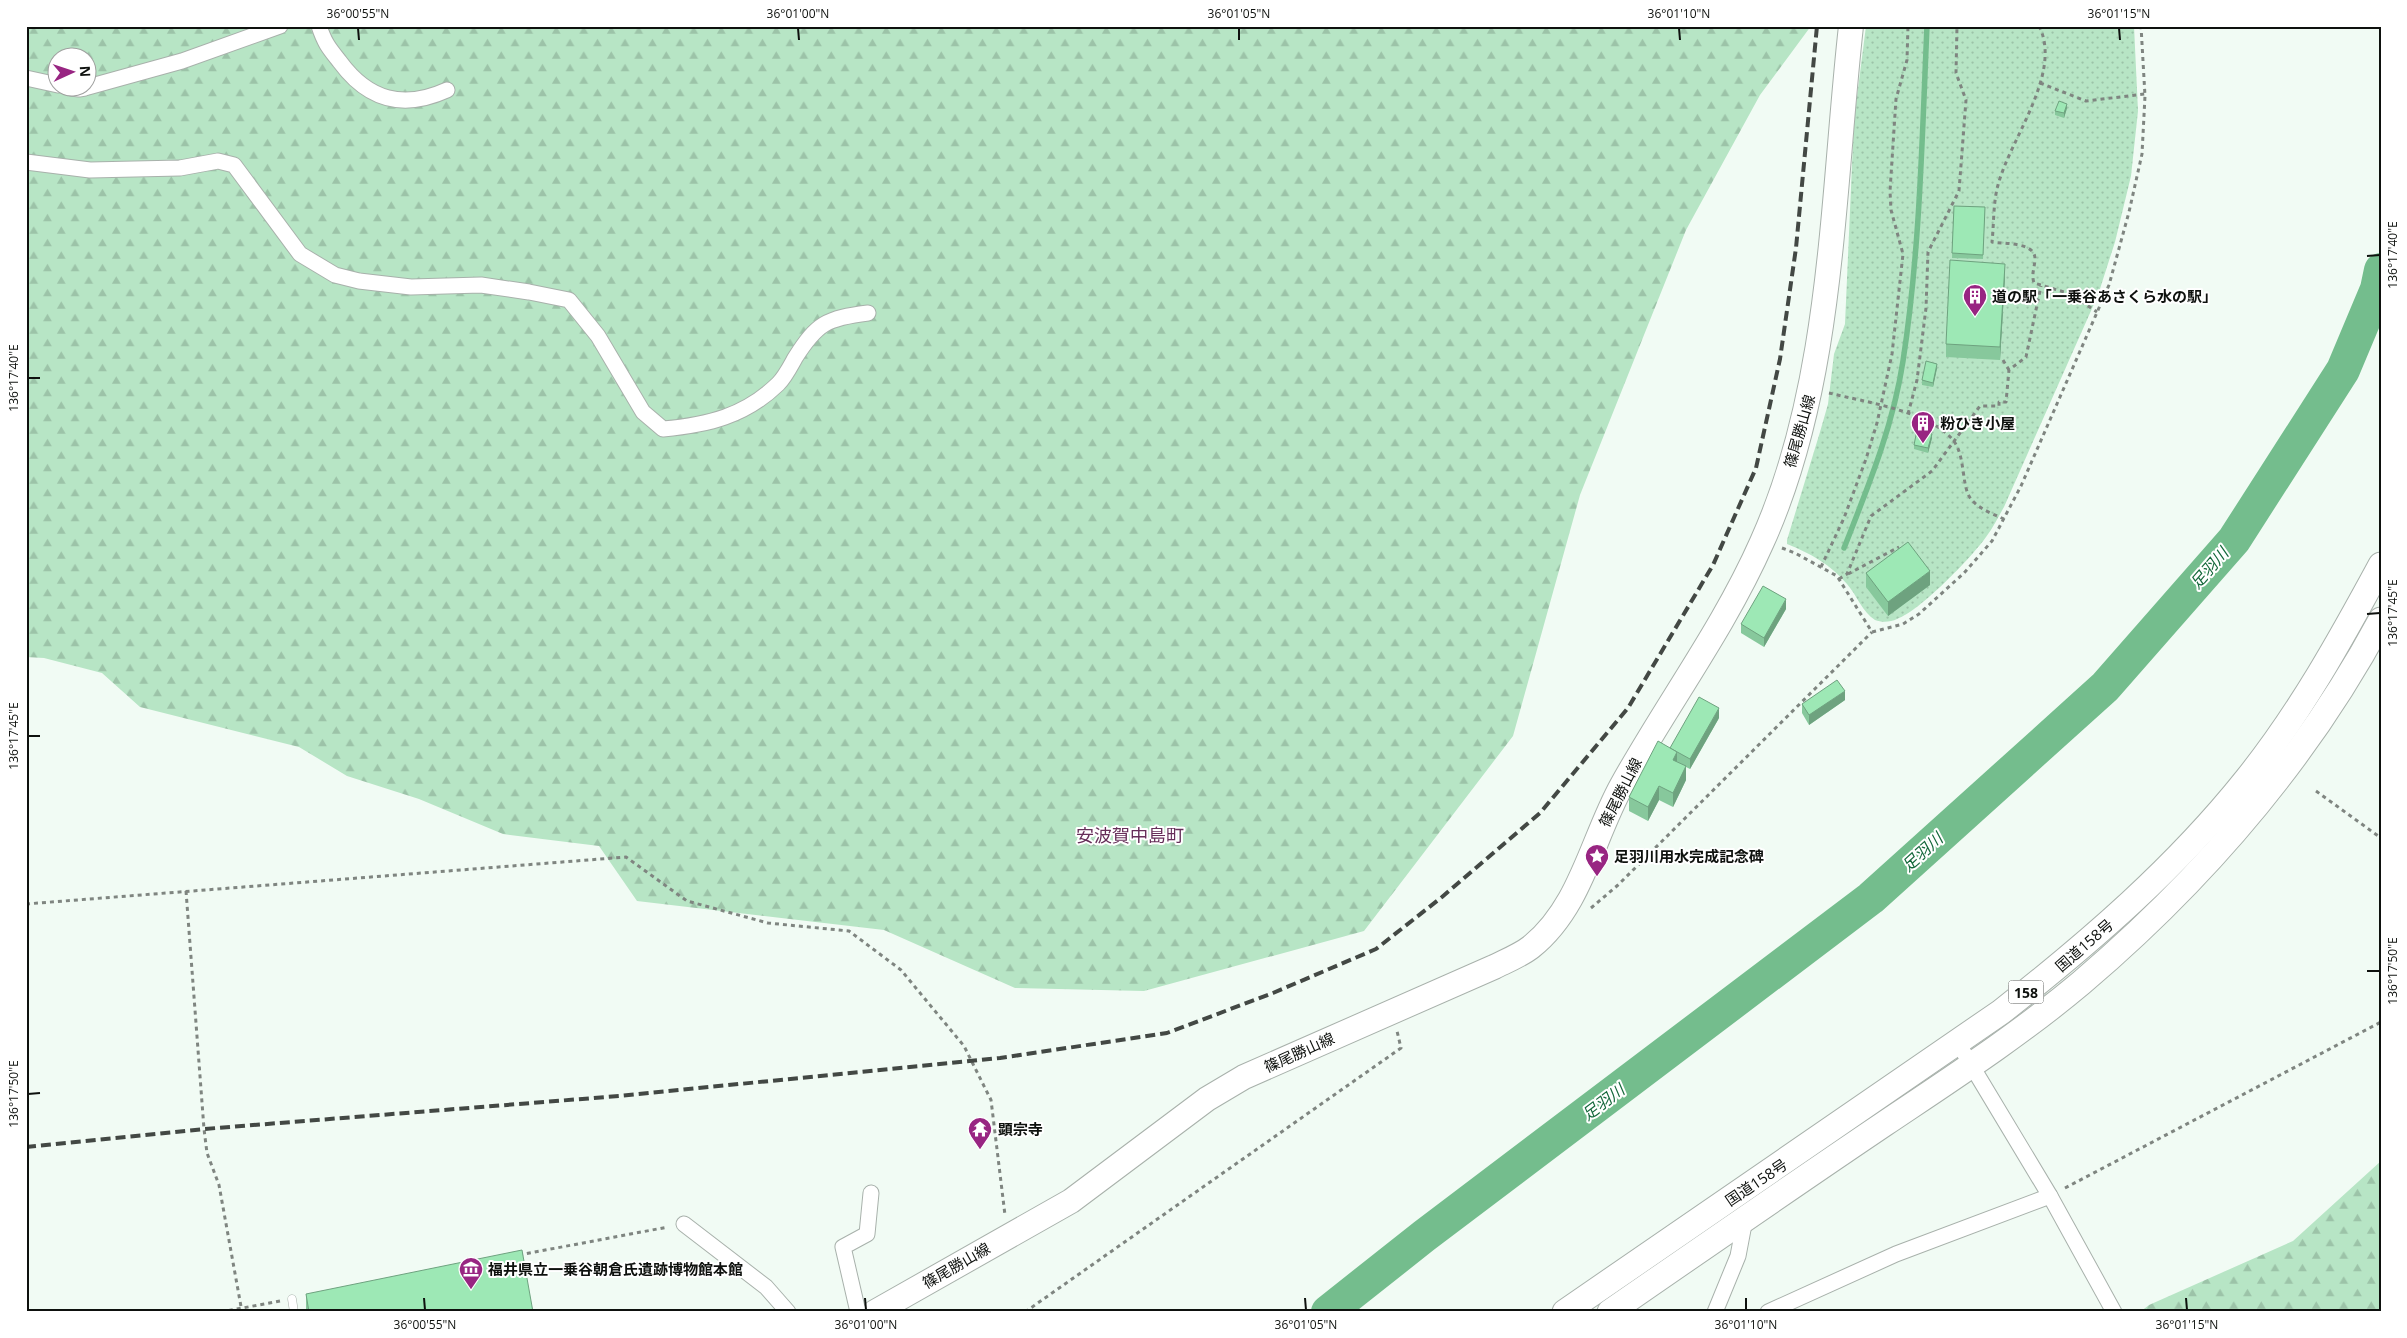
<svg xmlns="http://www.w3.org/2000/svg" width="2407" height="1338" viewBox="0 0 2407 1338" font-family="'Open Sans','Noto Sans JP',sans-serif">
<defs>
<pattern id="forest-firs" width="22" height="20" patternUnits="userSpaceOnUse" patternTransform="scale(1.25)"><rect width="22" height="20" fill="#b7e5c5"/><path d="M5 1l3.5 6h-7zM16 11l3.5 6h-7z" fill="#9cc3a8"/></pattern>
<pattern id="park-dots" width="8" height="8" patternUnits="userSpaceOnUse" patternTransform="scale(1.25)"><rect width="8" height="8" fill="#b7e5c5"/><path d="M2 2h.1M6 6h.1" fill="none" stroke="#9cc3a8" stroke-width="1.8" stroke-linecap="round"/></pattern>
</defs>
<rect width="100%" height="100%" fill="#f1fbf4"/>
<g fill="url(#forest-firs)" fill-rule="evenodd">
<path d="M26,26H1811L1760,95L1686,230L1580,495L1513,736L1364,931L1144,991L1015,988L884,930L637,901L599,846L503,834L419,799L347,776L299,747L140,707L102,673L44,658L26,657ZM58,58H88V88H58Z"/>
<polygon points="2381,1161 2381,1312 2140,1312 2149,1305 2293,1241"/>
</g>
<path fill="url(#park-dots)" d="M1866,26H2134L2138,111L2131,176L2115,242L2098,295L2004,507C1998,517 1993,528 1986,537C1972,557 1920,611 1897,619C1891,622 1882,623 1875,620C1863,613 1856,594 1847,584C1831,565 1810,553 1787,544V540L1820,432L1828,404L1834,354L1845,324L1854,120Z"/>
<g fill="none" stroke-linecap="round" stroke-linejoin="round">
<path stroke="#74bd8d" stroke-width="5.5" d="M1844,548C1868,487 1893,427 1903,361C1920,251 1922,138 1927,26"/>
<polyline stroke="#74bd8d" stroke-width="34" points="1328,1312 1424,1236 1871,898 2105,687 2234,540 2343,370 2377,289 2381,270"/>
<g stroke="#a8b1ab" stroke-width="9">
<polyline id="service" points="292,1299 294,1312"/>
</g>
<g stroke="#a8b1ab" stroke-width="17">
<g id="minor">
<path d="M319,26C325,44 329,48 340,62C368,100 403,110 447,90"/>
<polyline points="26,78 58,85"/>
<polyline points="88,87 182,61 280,26"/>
<polyline points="71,88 79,89 85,88"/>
<path d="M26,162L90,170L180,168L218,161L234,165L300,254L335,275L359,281L411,287L481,285L529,292L569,300L598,336L643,412L663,429C708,425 745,416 778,384C785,377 790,367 795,358C817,323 827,318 868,313"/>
<polyline points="1958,1043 2050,1196 2114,1312"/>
<polyline points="684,1224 766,1287 788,1312"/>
<polyline points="858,1312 843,1247 867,1234 871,1193"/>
<polyline points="1715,1312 1738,1256 1745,1219"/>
<polyline points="1768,1312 1896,1254 2050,1196"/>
</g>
</g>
<g stroke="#a8b1ab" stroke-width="26">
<path id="primary" d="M875,1312L1071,1201L1207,1099L1244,1077L1494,967C1506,961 1521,955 1531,947C1581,907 1592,839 1622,785C1667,704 1724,628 1762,542C1833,385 1832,196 1851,26"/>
</g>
<g stroke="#a8b1ab" stroke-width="27">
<g id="trunk">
<path d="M1565,1312L2001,1012C2090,942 2176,868 2247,779C2300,713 2341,639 2381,565"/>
<path d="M1610,1312C1701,1249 1792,1186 1884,1124C1951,1079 2019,1035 2081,983C2202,880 2306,760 2381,620"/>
</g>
</g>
<g stroke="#7f8580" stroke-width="3" stroke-dasharray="4 4" stroke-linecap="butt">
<path d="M2039,26C2063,73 2010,139 1998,185C1993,203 1994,224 1992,242C2004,244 2034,242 2035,258C2035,267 2031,274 2034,283L2071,294L2097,312"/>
<polyline points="2040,83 2086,101 2145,94"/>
<polyline points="2003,360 2009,370"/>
<path d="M1829,393C1865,402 1929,411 1953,440C1966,456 1961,487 1971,499C1979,509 1993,514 2004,519"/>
<polyline points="1908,414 1917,380 1926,308 1928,252 1959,191 1966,100 1956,73 1957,26"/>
<polyline points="1782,548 1795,553 1837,576 1872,632 1903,624 1919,614 1964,573 1992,541 2021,486 2109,285 2129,212 2142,154 2145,96 2141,26"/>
<polyline points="1821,567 1844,518 1866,459 1877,423 1892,354 1903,254 1891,210 1890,191 1896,99 1907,60 1908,26"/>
<polyline points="1848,574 1899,547"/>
<polyline points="1839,579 1847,574 1871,516 1932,471 1980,406 1999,406 1999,402 2006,402 2009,370 2026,357 2041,286"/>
<polyline points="2316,791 2381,838"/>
<polyline points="186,891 204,1129 207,1153 219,1185 242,1312"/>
<polyline points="26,904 626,857 687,901 768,923 849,931 901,970 964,1046 991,1100 1005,1215"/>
<polyline points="1591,908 1618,885 1872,632"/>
<polyline points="2065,1188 2381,1022"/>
<polyline points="519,1255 668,1227"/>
<polyline points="221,1312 280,1301"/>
<polyline points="1025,1312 1401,1048 1397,1031"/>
</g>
<use href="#service" stroke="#fff" stroke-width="8"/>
<use href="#minor" stroke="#fff" stroke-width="15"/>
<use href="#primary" stroke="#fff" stroke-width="24"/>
<use href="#trunk" stroke="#fff" stroke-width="25"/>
<polyline stroke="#434844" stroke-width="4" stroke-dasharray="10 5" stroke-linecap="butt" points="26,1147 204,1129 619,1096 1000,1058 1167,1033 1273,993 1376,949 1442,897 1540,813 1628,708 1713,565 1756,468 1780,359 1796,248 1817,26"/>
</g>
<g fill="#87c89c">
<polygon points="2067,108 2064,118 2055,115 2055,111"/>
<polygon points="1954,206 1985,207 1983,259 1952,258"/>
<polygon points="2005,277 2000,360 1946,357 1946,344"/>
<polygon points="1937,368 1933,387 1922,385 1922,380"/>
<polygon points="1932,438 1928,453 1914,449 1914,445"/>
<polygon points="1866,573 1930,585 1888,616 1866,587"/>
<polygon points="1786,609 1764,647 1741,633 1741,624"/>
<polygon points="1845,700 1809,725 1802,713 1802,704"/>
<polygon points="1719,718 1690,769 1686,767 1686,780 1673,807 1659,800 1648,821 1629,811 1629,797 1670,748"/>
<polygon points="306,1294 533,1312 306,1312"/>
</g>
<g fill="#6ea27f">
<polygon points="2067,104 2067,108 2064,118 2064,113"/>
<polygon points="2005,264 2005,277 2000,360 2000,347"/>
<polygon points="1937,364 1937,368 1933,387 1933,383"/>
<polygon points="1932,434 1932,438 1928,453 1928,448"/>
<polygon points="1930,571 1930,585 1888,616 1888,602"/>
<polygon points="1786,599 1786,609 1764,647 1764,638"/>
<polygon points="1845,691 1845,700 1809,725 1809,715"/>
<polygon points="1719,708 1719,718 1690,769 1690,759"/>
<polygon points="1677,752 1677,766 1673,760"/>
<polygon points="1686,766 1686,780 1673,807 1673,793"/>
<polygon points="1659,786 1659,800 1648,821 1648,807"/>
</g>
<g fill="#9de8b5" stroke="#6ea27f">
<polygon points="2059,101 2067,104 2064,113 2055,111"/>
<polygon points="1954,206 1985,207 1983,255 1952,253"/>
<polygon points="1950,260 2005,264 2000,347 1946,344"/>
<polygon points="1926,361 1937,364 1933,383 1922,380"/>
<polygon points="1917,430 1932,434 1928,448 1914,445"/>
<polygon points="1908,542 1930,571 1888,602 1866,573"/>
<polygon points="1763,586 1786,599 1764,638 1741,624"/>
<polygon points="1837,680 1845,691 1809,715 1802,704"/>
<polygon points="1699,697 1719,708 1690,759 1670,748"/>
<polygon points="1658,741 1677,752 1673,760 1686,766 1673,793 1659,786 1648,807 1629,797"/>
<polygon points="522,1250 533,1312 309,1312 306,1294"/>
</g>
<path fill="none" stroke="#0e110e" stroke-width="2" d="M358,28L359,40M798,28L799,40M1239,28V40M1679,28L1680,40M2119,28L2120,40M2367,256L2380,255M28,378H40M2367,614L2380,613M28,736H40M2367,971H2380M28,1094L40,1093M424,1298L425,1310M865,1298L866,1310M1305,1298L1306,1310M1746,1298V1310M2186,1298L2187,1310"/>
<defs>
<g id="building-pin" transform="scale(1.25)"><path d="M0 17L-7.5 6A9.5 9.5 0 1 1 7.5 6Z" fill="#982582" stroke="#fff"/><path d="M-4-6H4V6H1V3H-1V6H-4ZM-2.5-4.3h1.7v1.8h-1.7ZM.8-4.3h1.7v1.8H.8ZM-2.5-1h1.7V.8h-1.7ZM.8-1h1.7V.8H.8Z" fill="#fff"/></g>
<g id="sight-pin" transform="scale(1.25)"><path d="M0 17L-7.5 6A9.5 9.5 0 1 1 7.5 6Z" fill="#982582" stroke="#fff"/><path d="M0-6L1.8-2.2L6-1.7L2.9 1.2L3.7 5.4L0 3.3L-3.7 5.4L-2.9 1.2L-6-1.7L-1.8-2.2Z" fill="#fff"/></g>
<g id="temple-pin" transform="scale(1.25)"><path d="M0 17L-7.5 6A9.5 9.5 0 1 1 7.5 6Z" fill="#982582" stroke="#fff"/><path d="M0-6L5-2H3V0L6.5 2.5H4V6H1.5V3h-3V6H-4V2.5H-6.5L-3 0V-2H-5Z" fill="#fff"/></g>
<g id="museum-pin" transform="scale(1.25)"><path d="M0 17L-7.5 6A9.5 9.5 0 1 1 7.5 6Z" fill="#982582" stroke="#fff"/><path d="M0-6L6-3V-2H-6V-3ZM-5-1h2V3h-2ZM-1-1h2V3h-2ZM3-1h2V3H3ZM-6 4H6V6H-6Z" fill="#fff"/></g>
</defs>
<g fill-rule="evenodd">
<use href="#building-pin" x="1975" y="296"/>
<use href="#building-pin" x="1923" y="423"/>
<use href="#sight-pin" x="1597" y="856"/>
<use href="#temple-pin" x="980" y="1129"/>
<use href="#museum-pin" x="471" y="1269"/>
</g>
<g text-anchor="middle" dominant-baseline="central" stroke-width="4" stroke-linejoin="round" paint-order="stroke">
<rect fill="#fff" stroke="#565856" stroke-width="1" x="2008.5" y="980.5" width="35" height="23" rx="4"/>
<g font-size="14" font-weight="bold" fill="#0e110e">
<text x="2026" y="992">158</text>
</g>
<g font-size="15" font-weight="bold" fill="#0e110e" stroke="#fff" text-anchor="start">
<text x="1992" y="296">道の駅「一乗谷あさくら水の駅」</text>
<text x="1940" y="423">粉ひき小屋</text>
<text x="1614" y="856">足羽川用水完成記念碑</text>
<text x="998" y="1129">顕宗寺</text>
<text x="488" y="1269">福井県立一乗谷朝倉氏遺跡博物館本館</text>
</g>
<g font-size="15" fill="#0e110e" stroke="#fff">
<text transform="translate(1799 431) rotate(-74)">篠尾勝山線</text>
<text transform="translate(1620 792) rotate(-63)">篠尾勝山線</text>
<text transform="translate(2084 945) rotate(-41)">国道158号</text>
<text transform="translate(1299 1052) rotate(-24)">篠尾勝山線</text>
<text transform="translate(1756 1182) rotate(-34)">国道158号</text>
<text transform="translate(956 1265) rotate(-30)">篠尾勝山線</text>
</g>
<g font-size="16" font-style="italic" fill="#14683b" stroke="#fff">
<text transform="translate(2209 568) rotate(-49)">足羽川</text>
<text transform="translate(1922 852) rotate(-42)">足羽川</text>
<text transform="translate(1603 1102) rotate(-37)">足羽川</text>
</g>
<g font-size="18" fill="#662e59" stroke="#fff">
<text x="1130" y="835">安波賀中島町</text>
</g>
</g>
<rect width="2407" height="1338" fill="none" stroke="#ffffff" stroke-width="55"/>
<g transform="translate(72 72) rotate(87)"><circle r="24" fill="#ffffff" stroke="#9fa09f"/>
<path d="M0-4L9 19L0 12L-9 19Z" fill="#982582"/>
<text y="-8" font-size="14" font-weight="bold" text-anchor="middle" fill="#0e110e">N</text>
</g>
<rect x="28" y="28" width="2352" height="1282" fill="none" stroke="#0e110e" stroke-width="2"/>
<g font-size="12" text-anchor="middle" fill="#0e110e">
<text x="358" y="18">36°00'55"N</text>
<text x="798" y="18">36°01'00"N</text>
<text x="1239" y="18">36°01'05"N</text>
<text x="1679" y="18">36°01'10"N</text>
<text x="2119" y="18">36°01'15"N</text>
<text transform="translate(2393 255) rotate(-90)" y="4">136°17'40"E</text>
<text transform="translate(14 378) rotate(-90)" y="4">136°17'40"E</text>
<text transform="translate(2393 613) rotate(-90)" y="4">136°17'45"E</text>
<text transform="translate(14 736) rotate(-90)" y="4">136°17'45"E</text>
<text transform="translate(2393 971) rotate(-90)" y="4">136°17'50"E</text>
<text transform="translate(14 1094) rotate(-90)" y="4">136°17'50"E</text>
<text x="425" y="1329">36°00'55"N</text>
<text x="866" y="1329">36°01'00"N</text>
<text x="1306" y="1329">36°01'05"N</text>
<text x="1746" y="1329">36°01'10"N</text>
<text x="2187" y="1329">36°01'15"N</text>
</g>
</svg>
